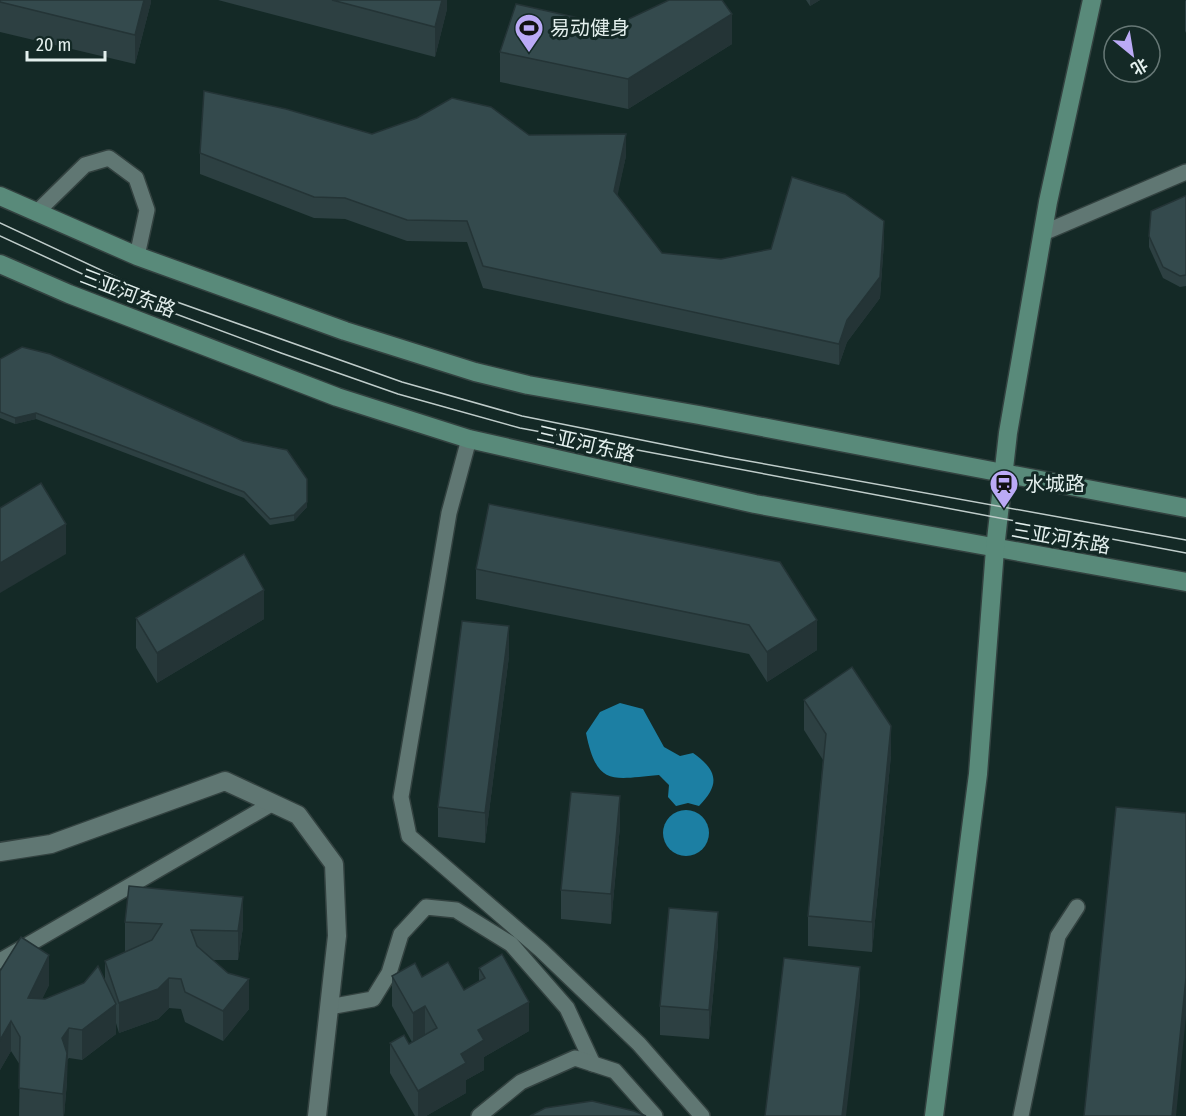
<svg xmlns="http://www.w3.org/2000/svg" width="1186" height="1116" viewBox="0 0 1186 1116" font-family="'Fira Sans Condensed','Noto Sans SC',sans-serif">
<rect width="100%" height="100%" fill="#142926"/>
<g fill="#1c7fa3">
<path d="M620,703L643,709L664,747L680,756L693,753C717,770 721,784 699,806L688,803L676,806L668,797L669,785L659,775C612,779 597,787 586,733L600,712Z"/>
<circle cx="686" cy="833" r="23"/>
</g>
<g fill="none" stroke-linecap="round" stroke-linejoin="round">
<g stroke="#334240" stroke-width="18">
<g id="lane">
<polyline points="36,213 85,165 109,158 136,178 147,210 137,256"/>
<polyline points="1043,233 1186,172"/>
<polyline points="469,439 449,513 401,797 409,836 541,950 639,1044 702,1116"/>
<polyline points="0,961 273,803"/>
<polyline points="329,1007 373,999 389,973 401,934 426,907 456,910 511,944 567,1008 593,1064"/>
<polyline points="479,1116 521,1082 575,1058 615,1071 655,1116"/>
<polyline points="1021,1116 1058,936 1077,907"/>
</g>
</g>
<g stroke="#334240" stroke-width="21">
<polyline id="street" points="0,852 51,844 225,781 298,815 334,864 337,936 317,1116"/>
</g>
<g stroke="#334240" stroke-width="21">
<g id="secondary">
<polyline points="0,196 137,256 345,331 475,372 528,385 699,415 1186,508"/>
<polyline points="0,264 69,294 337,397 469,439 755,504 1186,582"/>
<polyline points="934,1116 978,774 995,549 1008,433 1048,202 1092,0"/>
</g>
</g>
<use href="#lane" stroke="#607773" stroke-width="15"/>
<use href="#street" stroke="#607773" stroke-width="18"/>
<use href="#secondary" stroke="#598a7a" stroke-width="18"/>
<g stroke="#bfccca" stroke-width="1.5">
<polyline points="0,223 146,291 402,382 522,416 726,457 1186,540"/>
<polyline points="0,236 141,301 281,353 398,394 520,428 1186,553"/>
</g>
</g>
<g fill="#2d4042">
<polygon points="0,0 151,0 151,2 135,64 0,32"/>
<polygon points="218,0 447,0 447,9 435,57"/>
<polygon points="806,0 820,0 810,6"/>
<polygon points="1186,0 1186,33 1185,31 1185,1"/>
<polygon points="614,26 732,44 628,109 500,82 500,52"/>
<polygon points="372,134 529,135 626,156 617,195 662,253 721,259 884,242 880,298 847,342 839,365 483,288 467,242 407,241 345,219 314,218 200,174 200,153"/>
<polygon points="1186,196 1186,286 1180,287 1163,278 1149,247 1149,236"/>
<polygon points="0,359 307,507 294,521 270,525 244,498 36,419 15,424 0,418"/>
<polygon points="489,504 817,650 767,682 749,654 476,599 476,569"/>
<polygon points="136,618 264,619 157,683 136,648"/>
<polygon points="509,656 485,843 438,837 438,807"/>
<polygon points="804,700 891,755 872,952 808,946 808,916 823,760 804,730"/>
<polygon points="620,826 611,924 561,919 561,890"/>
<polygon points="125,922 243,927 238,960 213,960 249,1009 223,1041 185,1022 181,1009 169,1008 158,1019 119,1033 116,1023 116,1034 82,1060 69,1058 67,1060 67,1082 64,1116 19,1116 20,1065 11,1051 0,1070 0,971 49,985 42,999 45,999 105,982 105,961 126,952 125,952"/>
<polygon points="718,942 709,1039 660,1035 660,1006"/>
<polygon points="479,968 529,1031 484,1057 484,1070 466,1080 466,1093 426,1116 415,1116 390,1073 390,1043 409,1044 412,1042 392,1006 392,976 464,990 479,981"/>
</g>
<g fill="#243436">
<polygon points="144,0 151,0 151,2 135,64 135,35"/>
<polygon points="442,0 447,0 447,9 435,57 435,27"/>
<polygon points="810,0 820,0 810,6"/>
<polygon points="732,14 732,44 628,109 628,79"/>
<polygon points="626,134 626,156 614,212 614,191"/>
<polygon points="884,221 884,242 880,298 847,342 839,365 839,344"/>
<polygon points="36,413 36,419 15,424 15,418"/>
<polygon points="307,479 307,507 294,521 294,515"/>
<polygon points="66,524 66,554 0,593 0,563"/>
<polygon points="264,590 264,619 157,683 157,653"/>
<polygon points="817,620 817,650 767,682 767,652"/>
<polygon points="509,626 509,656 485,843 485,813"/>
<polygon points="891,726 891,755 872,952 872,922"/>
<polygon points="620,796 620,826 611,924 611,894"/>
<polygon points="243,897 243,927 238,960 238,931"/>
<polygon points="718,912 718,942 709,1039 709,1010"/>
<polygon points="49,955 49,985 28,1028 28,998"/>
<polygon points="860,967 860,997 846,1116 842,1116"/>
<polygon points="169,978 169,1008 158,1019 119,1033 119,1003"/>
<polygon points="1186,978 1186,1016 1176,1116 1172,1116"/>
<polygon points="249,979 249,1009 223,1041 223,1011"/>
<polygon points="529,1002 529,1031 484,1057 484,1070 466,1080 466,1093 426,1116 418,1116 418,1091 461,1054 478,1030"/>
<polygon points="116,1004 116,1034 82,1060 82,1030"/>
<polygon points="425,1006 425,1036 413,1043 413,1013"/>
<polygon points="11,1021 11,1051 0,1070 0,1040"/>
<polygon points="69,1028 67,1082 64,1116 63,1116 62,1038"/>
</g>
<g fill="#344a4d" stroke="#243436" stroke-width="1.5">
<polygon points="0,0 144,0 135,35 0,2"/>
<polygon points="332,0 442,0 435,27"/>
<polygon points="669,0 722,0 732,14 628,79 500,52 516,4 614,26"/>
<polygon points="204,91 286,109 372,134 417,118 452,98 491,107 529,135 626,134 614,191 662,253 721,259 771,249 792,177 845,194 884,221 880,277 847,320 839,344 483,266 467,221 407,220 345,198 314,197 200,153"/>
<polygon points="1185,196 1186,196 1186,275 1180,276 1163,267 1149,236 1151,211"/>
<polygon points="22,347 50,354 243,441 287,450 307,479 307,502 294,515 270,519 244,492 36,413 15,418 0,412 0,359"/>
<polygon points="41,483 66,524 0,563 0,508"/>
<polygon points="489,504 780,562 817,620 767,652 749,625 476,569"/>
<polygon points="244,554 264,590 157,653 136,618"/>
<polygon points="462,621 509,626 485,813 438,807"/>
<polygon points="852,667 891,726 872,922 808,916 826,734 804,700"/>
<polygon points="571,792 620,796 611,894 561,890"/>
<polygon points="1116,807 1186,813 1186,978 1172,1116 1084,1116"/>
<polygon points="129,886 243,897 238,931 191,930 197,946 228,973 249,979 223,1011 185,992 181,979 169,978 158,989 119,1003 105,961 152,940 162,924 125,922"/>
<polygon points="669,908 718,912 709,1010 660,1006"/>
<polygon points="21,937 49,955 28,998 45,999 84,983 98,966 116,1004 82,1030 69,1028 62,1038 67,1053 63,1094 19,1088 20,1037 11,1021 0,1040 0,971"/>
<polygon points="502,954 529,1002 478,1030 484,1040 461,1054 466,1063 418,1091 390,1043 404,1035 409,1044 437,1028 425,1006 413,1013 392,976 415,963 422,977 448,962 464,990 485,978 479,968"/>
<polygon points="784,958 860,967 842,1116 765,1116"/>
<polygon points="592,1101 634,1111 646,1116 530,1116 545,1108"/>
</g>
<defs>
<g id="stadium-pin" transform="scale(1.5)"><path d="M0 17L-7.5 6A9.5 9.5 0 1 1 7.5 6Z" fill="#bbaaf6" stroke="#142926"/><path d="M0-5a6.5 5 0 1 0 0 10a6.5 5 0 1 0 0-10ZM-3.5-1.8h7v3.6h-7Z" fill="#111"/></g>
<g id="station-pin" transform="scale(1.5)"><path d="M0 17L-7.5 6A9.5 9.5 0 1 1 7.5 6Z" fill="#bbaaf6" stroke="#142926"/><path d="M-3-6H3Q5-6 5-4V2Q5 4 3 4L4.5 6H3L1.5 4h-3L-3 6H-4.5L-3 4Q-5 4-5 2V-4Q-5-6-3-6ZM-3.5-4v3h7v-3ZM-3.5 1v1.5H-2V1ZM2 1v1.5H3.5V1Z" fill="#111"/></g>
</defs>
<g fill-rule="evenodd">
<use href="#stadium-pin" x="529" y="28"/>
<use href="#station-pin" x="1004" y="484"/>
</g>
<g text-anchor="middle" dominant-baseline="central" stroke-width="6" stroke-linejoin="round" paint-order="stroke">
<g font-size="20" fill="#e3efed" stroke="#142926" text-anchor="start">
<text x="550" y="28">易动健身</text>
<text x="1025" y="484">水城路</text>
</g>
<g font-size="20" fill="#e3efed" stroke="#142926">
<text transform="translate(128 293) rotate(21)">三亚河东路</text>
<text transform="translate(586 444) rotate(13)">三亚河东路</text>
<text transform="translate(1061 538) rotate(10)">三亚河东路</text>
</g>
</g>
<g transform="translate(1132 54) rotate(150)"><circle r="28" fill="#142926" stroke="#677876" stroke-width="1.5"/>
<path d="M0-4.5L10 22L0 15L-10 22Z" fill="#bbaaf6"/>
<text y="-9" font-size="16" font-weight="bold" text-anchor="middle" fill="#e3efed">北</text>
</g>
<path d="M27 51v9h78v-9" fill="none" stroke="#e3efed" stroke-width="3"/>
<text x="36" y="51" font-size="18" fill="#e3efed" stroke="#142926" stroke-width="4.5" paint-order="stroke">20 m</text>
</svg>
